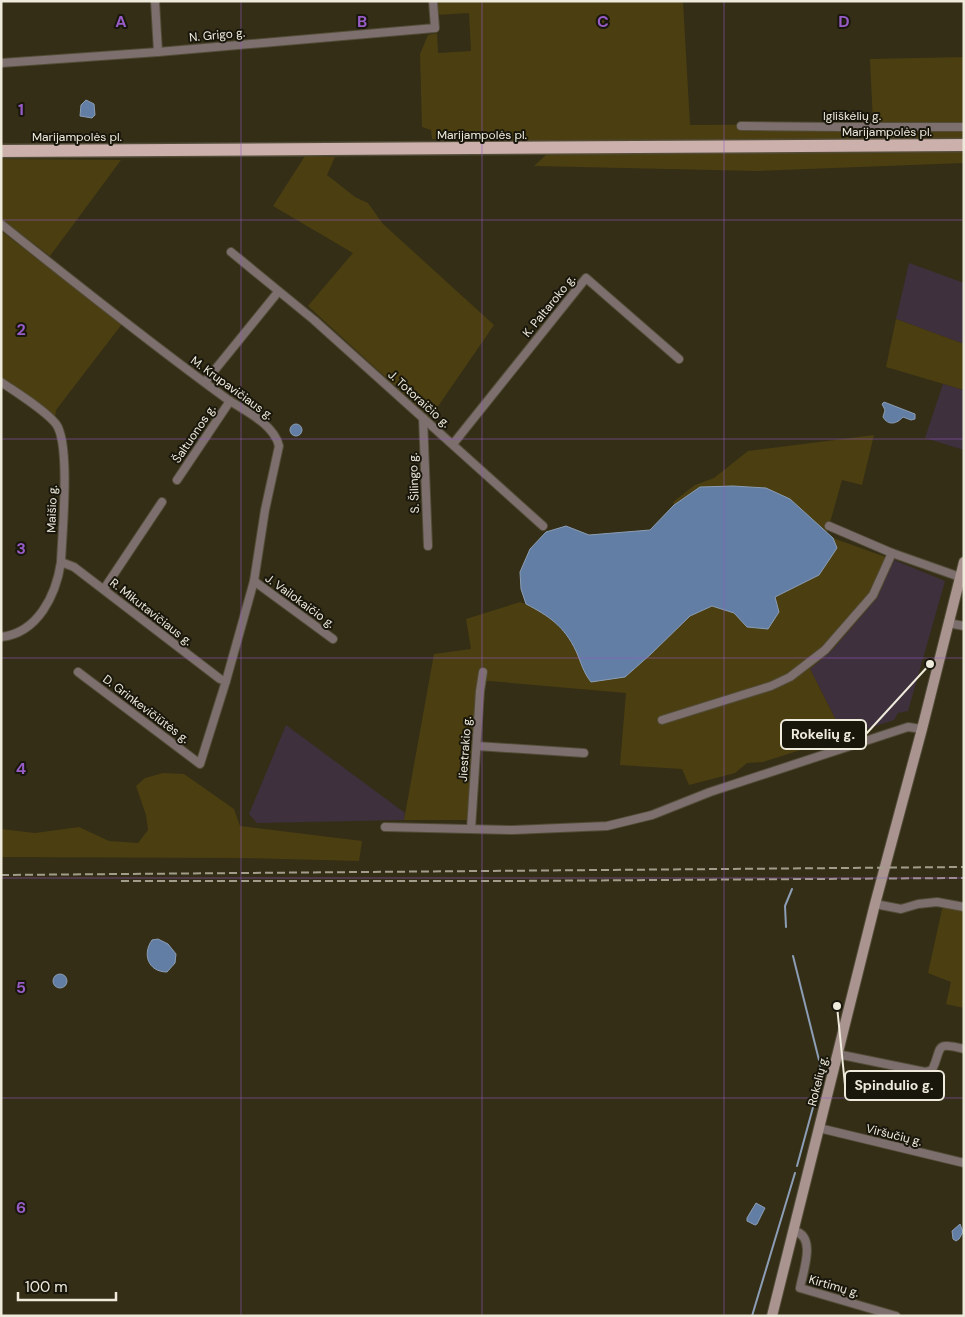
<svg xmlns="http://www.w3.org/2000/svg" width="965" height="1317" viewBox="0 0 965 1317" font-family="'DM Sans',sans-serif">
<rect width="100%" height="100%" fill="#342e17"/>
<g fill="#3f303d">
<polygon points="909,263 964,283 964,344 896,319"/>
<polygon points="943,384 964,390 964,450 925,438"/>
<polygon points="894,560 945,581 908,711 898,713 894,720 844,736 810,669 833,649 877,598"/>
<polygon points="286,725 405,813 404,820 257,823 249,814"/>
</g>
<g fill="#4b3e10">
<polygon points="436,1 683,1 690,125 816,124 818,131 964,130 964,139 566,141 432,139 431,130 422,127 420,54 428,35 437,33 438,53 471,51 469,13 436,15"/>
<polygon points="964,57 964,123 873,123 870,59"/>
<polygon points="872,151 964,151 964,163 758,171 534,166 547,154 756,153"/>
<polygon points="305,156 335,157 327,175 355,197 368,203 383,224 494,325 430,418 308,306 353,253 273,206"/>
<polygon points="1,159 121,160 50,256 1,218"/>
<polygon points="1,231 122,324 56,410 55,418 1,378"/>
<polygon points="896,319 964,344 964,390 886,367"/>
<polygon points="874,435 862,485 842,480 827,533 790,499 766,488 733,486 700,487 674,505 673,502 695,485 714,478 748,451"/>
<path d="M833,538L894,560L877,598L833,649L810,669L844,736L763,762L747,763L735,773L689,785L682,769L620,765L626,693L478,680L468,820H404L434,654L471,649L466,619L520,602C545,611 563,626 575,650C581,661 583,672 591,682L602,680L676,628L690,616L713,606L734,613L748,627L774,597L793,588L836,548Z"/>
<polygon points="163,773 184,774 234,809 240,826 362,841 359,861 242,858 1,857 1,829 35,833 79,827 109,841 138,843 148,830 146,815 136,786 145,778"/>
<polygon points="943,905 964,910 964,1008 946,1004 951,982 928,973"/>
</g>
<g fill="#627ea4" stroke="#8c9eb5">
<polygon points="86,100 94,104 95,115 92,118 80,116 81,105"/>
<path d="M884,402L915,414V419L911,420L903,417C897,424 888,426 883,417L885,410L882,404Z"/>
<circle cx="296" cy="430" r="6"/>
<path d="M733,486L766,488L790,499L833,538L837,548L819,575L775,597L779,612L768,629L747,627L734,613L712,606L690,616L651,654L625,677L591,682C583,672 581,662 576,651C564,626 549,616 526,604L521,589L520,572L530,549L546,532L566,526L589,535L650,530L674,505L700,487Z"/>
<path d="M158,939L168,944L176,954L175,963L167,972C148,972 142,954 152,940Z"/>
<circle cx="60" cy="981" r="7"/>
<polygon points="756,1203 765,1208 757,1224 755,1225 747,1221 747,1218"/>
<polygon points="960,1224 963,1232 959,1239 956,1241 953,1239 952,1231"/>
</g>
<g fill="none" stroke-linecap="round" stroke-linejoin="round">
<g stroke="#8c9eb5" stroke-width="2">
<polyline points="786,927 785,906 792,889"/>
<polyline points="793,956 819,1060"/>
<polyline points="797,1166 818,1089 820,1066"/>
<polyline points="752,1316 795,1173"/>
</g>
<g stroke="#524c37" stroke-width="10">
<g id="street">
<polyline points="155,1 158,52"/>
<polyline points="1,63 158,52 435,28 433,1"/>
<polyline points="741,126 842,127 964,127"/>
<path d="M1,224C76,284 150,343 227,399C245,411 274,424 279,446L265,510L254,581L226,681L200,764L78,672"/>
<polyline points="231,252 314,320 543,526"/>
<path d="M1,382C17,393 45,410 56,424C71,444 62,535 61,562C56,595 38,633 1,637"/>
<polyline points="205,382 278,292"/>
<polyline points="423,418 428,546"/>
<polyline points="453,444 586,278 679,359"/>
<polyline points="177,480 230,401"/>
<polyline points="829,526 892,553 960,577"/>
<polyline points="61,562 74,567 220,679 226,681"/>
<polyline points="254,581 333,639"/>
<polyline points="104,589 162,502"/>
<polyline points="948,623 964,626"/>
<polyline points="662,720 771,686 790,677 825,650 873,595 892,553"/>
<polyline points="477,746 584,753"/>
<polyline points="385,827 513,830 607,826 652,815 710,792 908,727 922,729"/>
<polyline points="471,829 480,691 483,672"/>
<polyline points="875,904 901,909 918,904 937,902 964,907"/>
<path d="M837,1054L925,1072L932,1070C943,1048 933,1041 964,1049"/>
<polyline points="819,1128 964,1163"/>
<path d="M794,1231C817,1236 803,1271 800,1288L896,1316"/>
</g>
</g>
<g stroke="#524c37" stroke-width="12">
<polyline id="secondary" points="772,1316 875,904 922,729 964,562"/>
</g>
<g stroke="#524c37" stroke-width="15">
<polyline id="primary" points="1,151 964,145"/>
</g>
<use href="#street" stroke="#7c6f6d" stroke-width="8"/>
<use href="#secondary" stroke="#a99490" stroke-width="10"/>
<use href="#primary" stroke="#cbb0ab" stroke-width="12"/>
<g stroke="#a29d8b" stroke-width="2" stroke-dasharray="8 4" stroke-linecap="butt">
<polyline points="1,875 964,867"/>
<polyline points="121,881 507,881 964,878"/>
</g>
</g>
<path fill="none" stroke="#985cc6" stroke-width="1" stroke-opacity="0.55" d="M241,1V1316M482,1V1316M724,1V1316M1,220H964M1,439H964M1,658H964M1,878H964M1,1098H964"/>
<g text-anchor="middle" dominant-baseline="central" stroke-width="4" stroke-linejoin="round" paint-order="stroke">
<g font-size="12" fill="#eeeadc" stroke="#19160c">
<text transform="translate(217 35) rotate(-5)">N. Grigo g.</text>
<text x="852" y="116">Igliškėlių g.</text>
<text x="887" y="132">Marijampolės pl.</text>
<text x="482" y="135">Marijampolės pl.</text>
<text x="77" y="137">Marijampolės pl.</text>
<text transform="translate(549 306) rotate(-51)">K. Paltaroko g.</text>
<text transform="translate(232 388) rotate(36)">M. Krupavičiaus g.</text>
<text transform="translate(419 399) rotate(42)">J. Totoraičio g.</text>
<text transform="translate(194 434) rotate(-56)">Šaltuonos g.</text>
<text transform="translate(414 483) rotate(-92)">S. Šilingo g.</text>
<text transform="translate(52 509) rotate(-88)">Maišio g.</text>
<text transform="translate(300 601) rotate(36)">J. Vailokaičio g.</text>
<text transform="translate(151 612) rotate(38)">R. Mikutavičiaus g.</text>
<text transform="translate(146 709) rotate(37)">D. Grinkevičiūtės g.</text>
<text transform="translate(465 749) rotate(-86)">Jiestrakio g.</text>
<text transform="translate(818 1081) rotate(-76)">Rokelių g.</text>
<text transform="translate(894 1135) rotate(14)">Viršučių g.</text>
<text transform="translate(834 1286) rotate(16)">Kirtimų g.</text>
</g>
</g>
<g font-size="16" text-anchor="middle" font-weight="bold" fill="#985cc6" stroke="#19160c" stroke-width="4" stroke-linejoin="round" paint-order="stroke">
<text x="121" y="27">A</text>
<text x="362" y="27">B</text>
<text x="603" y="27">C</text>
<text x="844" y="27">D</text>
<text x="21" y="115">1</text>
<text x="21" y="335">2</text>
<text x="21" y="554">3</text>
<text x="21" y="774">4</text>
<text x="21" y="993">5</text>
<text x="21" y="1213">6</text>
</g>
<path fill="none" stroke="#eeeadc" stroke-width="2" d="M930 664L866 734M837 1006L845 1085"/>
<g fill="#eeeadc" stroke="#19160c" stroke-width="2">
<circle cx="930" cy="664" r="5"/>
<circle cx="837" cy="1006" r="5"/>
</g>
<g fill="#19160c" stroke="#eeeadc" stroke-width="2">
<rect x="781" y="720" width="85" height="29" rx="5"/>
<rect x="845" y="1071" width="99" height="29" rx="5"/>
</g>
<g font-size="14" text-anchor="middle" font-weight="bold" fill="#eeeadc">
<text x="823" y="739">Rokelių g.</text>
<text x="894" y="1090">Spindulio g.</text>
</g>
<rect width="965" height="1317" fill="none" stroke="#eeeadc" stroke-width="5"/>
<path d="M18 1292v8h98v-8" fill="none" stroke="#eeeadc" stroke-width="2.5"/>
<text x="25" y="1292" font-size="15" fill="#eeeadc" stroke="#19160c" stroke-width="4" paint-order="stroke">100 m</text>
</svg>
